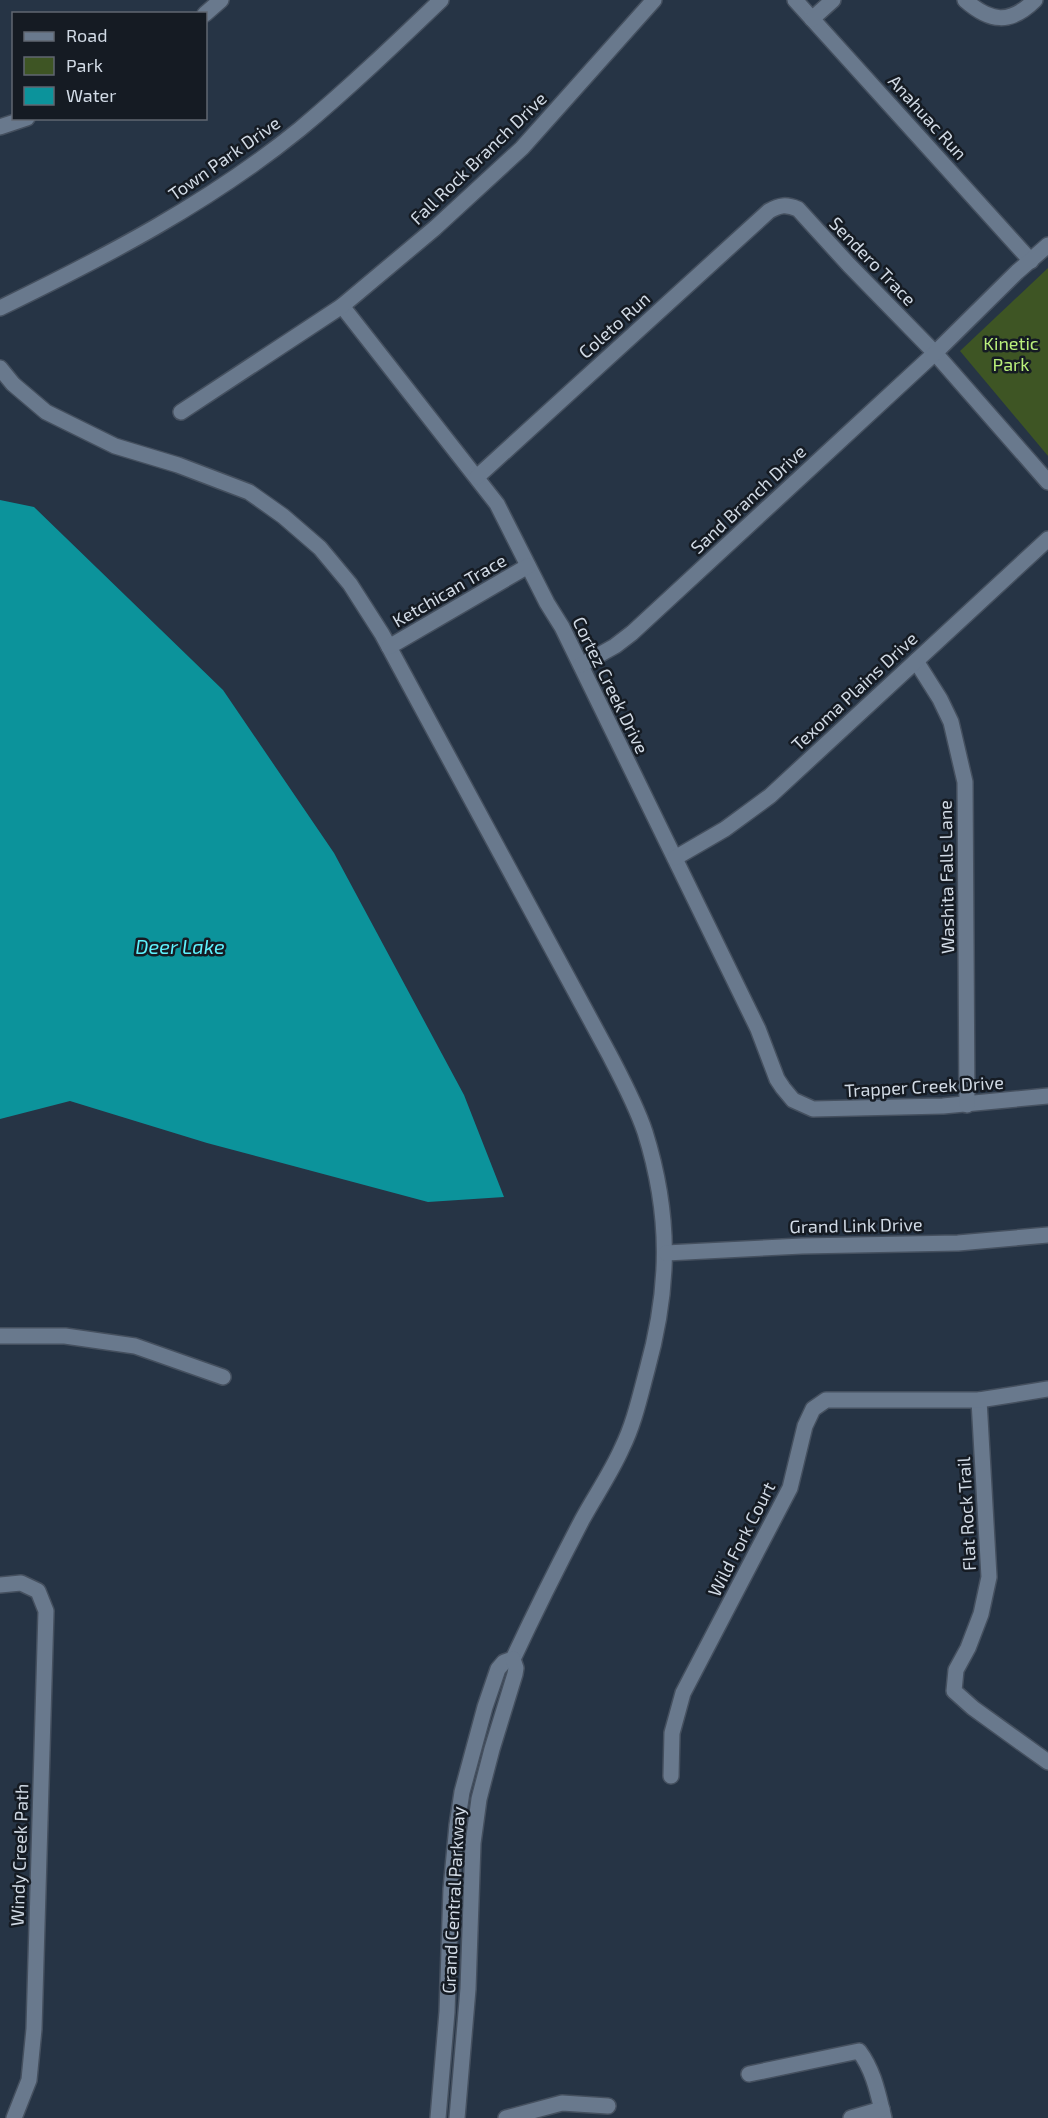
<svg xmlns="http://www.w3.org/2000/svg" width="1048" height="2118" viewBox="0 0 1048 2118" font-family="'Exo 2',sans-serif">
<rect width="100%" height="100%" fill="#263445"/>
<polygon fill="#3e5524" points="1048,268 1048,456 960,351"/>
<polygon fill="#0c939b" points="0,500 34,507 223,690 334,853 464,1095 504,1197 428,1202 207,1143 70,1101 0,1119"/>
<g fill="none" stroke-linecap="round" stroke-linejoin="round">
<g stroke="#45505f" stroke-width="18">
<g id="minor">
<polyline points="795,0 1031,261"/>
<path d="M965,0C990,22 1010,25 1035,0"/>
<polyline points="205,14 221,0"/>
<polyline points="812,19 833,0"/>
<polyline points="0,127 27,118"/>
<polyline points="342,306 497,504 547,603 562,627 758,1029 777,1079 783,1088 793,1100 813,1109 943,1106 1048,1096"/>
<path d="M0,308C105,257 209,203 300,129C349,88 395,44 441,0"/>
<path d="M0,368L13,384L46,412L115,446L178,465L249,492L283,516L320,548L350,584L382,634L609,1054C622,1079 636,1105 645,1132C671,1215 670,1287 647,1370C640,1396 634,1424 622,1448C611,1473 595,1496 582,1520C558,1566 535,1612 513,1659"/>
<polyline points="181,412 342,306 435,228 522,148 654,0"/>
<path d="M477,477L769,211C780,205 786,204 798,209L849,265L935,353L1048,482"/>
<polyline points="389,647 528,566"/>
<polyline points="916,661 940,699 951,722 965,782 967,1105"/>
<polyline points="581,665 615,646 632,633 935,353 1017,272 1048,245"/>
<polyline points="675,858 725,829 770,796 1048,539"/>
<polyline points="666,1253 802,1246 958,1243 1048,1235"/>
<polyline points="0,1336 65,1336 135,1346 223,1377"/>
<polyline points="979,1400 989,1577 981,1614 968,1648 956,1670 954,1691 973,1708 1048,1762"/>
<polyline points="0,1585 21,1583 38,1591 46,1611 34,2029 29,2080 14,2118"/>
<polyline points="671,1776 672,1733 683,1693 790,1488 805,1426 813,1409 826,1400 979,1400 1048,1389"/>
<path d="M749,2074L859,2051C874,2071 878,2094 884,2118"/>
<polyline points="438,2118 447,2012 451,1889 457,1825 462,1792 485,1707 498,1669 504,1662 513,1659"/>
<polyline points="457,2118 468,1989 473,1843 479,1799 492,1749 515,1674 516,1668 513,1659"/>
<polyline points="506,2118 562,2103 608,2106"/>
<polyline points="851,2118 882,2109"/>
</g>
</g>
<use href="#minor" stroke="#69798d" stroke-width="15"/>
</g>
<g text-anchor="middle" dominant-baseline="central" stroke-width="5" stroke-linejoin="round" paint-order="stroke">
<g font-size="18" fill="#d1dae5" stroke="#151b23">
<text transform="translate(928 117) rotate(48)">Anahuac Run</text>
<text transform="translate(224 158) rotate(-35)">Town Park Drive</text>
<text transform="translate(478 158) rotate(-44)">Fall Rock Branch Drive</text>
<text transform="translate(873 261) rotate(46)">Sendero Trace</text>
<text transform="translate(614 325) rotate(-42)">Coleto Run</text>
<text transform="translate(748 499) rotate(-43)">Sand Branch Drive</text>
<text transform="translate(449 590) rotate(-30)">Ketchican Trace</text>
<text transform="translate(611 685) rotate(64)">Cortez Creek Drive</text>
<text transform="translate(854 691) rotate(-43)">Texoma Plains Drive</text>
<text transform="translate(946 877) rotate(-91)">Washita Falls Lane</text>
<text transform="translate(924 1086) rotate(-3)">Trapper Creek Drive</text>
<text transform="translate(856 1225) rotate(-1)">Grand Link Drive</text>
<text transform="translate(966 1514) rotate(-93)">Flat Rock Trail</text>
<text transform="translate(741 1539) rotate(-63)">Wild Fork Court</text>
<text transform="translate(19 1855) rotate(-88)">Windy Creek Path</text>
<text transform="translate(453 1900) rotate(-87)">Grand Central Parkway</text>
</g>
<g font-size="18" fill="#b9ef7b" stroke="#151b23">
<text x="1011" y="343">Kinetic<tspan x="1011" dy="21">Park</tspan></text>
</g>
<g font-size="20" font-style="italic" fill="#5ff2fd" stroke="#151b23">
<text x="180" y="946">Deer Lake</text>
</g>
</g>
<rect x="12" y="12" width="195" height="108" fill="#151b23" stroke="#606771" stroke-width="1.5"/>
<rect x="24" y="32" width="30" height="9" fill="#69798d" stroke="#606771" stroke-width="1.5"/>
<text x="66" y="42" font-size="18" fill="#d1dae5">Road</text>
<rect x="24" y="57" width="30" height="18" fill="#3e5524" stroke="#606771" stroke-width="1.5"/>
<text x="66" y="72" font-size="18" fill="#d1dae5">Park</text>
<rect x="24" y="87" width="30" height="18" fill="#0c939b" stroke="#606771" stroke-width="1.5"/>
<text x="66" y="102" font-size="18" fill="#d1dae5">Water</text>
</svg>
